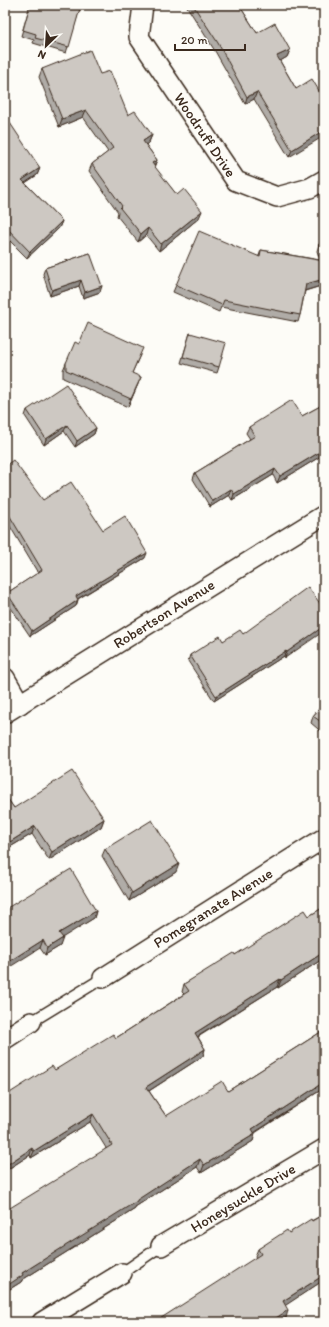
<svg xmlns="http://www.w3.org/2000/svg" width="329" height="1327" viewBox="0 0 329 1327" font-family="Itim,sans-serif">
<rect width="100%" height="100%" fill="#fdfcf7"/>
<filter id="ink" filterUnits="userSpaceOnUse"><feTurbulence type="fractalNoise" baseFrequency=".025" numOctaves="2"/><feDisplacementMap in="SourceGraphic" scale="8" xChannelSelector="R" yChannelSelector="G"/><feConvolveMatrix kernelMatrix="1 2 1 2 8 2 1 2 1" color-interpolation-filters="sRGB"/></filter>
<g filter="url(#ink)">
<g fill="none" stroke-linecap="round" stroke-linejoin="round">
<g stroke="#3b2a1e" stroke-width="13">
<g id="service">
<polyline points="31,1022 103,978"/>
<polyline points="122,1273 161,1246"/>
</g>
</g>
<g stroke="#3b2a1e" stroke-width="22">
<g id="minor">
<polyline points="143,5 139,37 236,181 277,197 310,188 324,180"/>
<polyline points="5,678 20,704"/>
<polyline points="5,713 324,515"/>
<polyline points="103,978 324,838"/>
<polyline points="5,1039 31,1022"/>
<polyline points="161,1246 324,1149"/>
<polyline points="42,1322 122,1273"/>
</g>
</g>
<use href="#service" stroke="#fdfcf7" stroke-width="10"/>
<use href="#minor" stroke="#fdfcf7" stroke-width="19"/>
</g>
<g fill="#b0aca7" stroke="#3b2a1e">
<polygon points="30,5 81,5 66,53 33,43 34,40 21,36"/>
<polygon points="186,5 246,5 241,8 257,33 290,50 287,57 280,61 296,89 324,99 289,157 254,99 245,104 215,51"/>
<polygon points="42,69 100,74 128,115 152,135 149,142 146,145 157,160 154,167 177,195 199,218 159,251 146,235 138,242 117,216 118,212 89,171 92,164 108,152 83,117 59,127 39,77"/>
<polygon points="5,126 40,168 37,175 25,183 62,221 59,228 27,258 5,236"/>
<polygon points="324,243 324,285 305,291 300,315 298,322 221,307 219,312 173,292 176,285 259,256 261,250 320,260 317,251 319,244"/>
<polygon points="90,253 100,292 83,298 79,286 50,296 43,274 45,268"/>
<polygon points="190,333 219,367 217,373 181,363"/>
<polygon points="79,344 140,355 132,373 138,384 128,407 63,378 63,370 66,363"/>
<polygon points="324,404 324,448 323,448 321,456 277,483 273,475 232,500 229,495 210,507 193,479 195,473 250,439 246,433 249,427 302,416"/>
<polygon points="27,410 96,428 94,434 75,447 64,431 44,445 25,416"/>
<polygon points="5,466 43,500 103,530 145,558 78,599 76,606 30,636 5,599 7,593 38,573 5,518"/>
<polygon points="324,609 285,658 284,656 214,701 188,661 190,655 223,641 243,634"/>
<polygon points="324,703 324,734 311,723 313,716"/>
<polygon points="5,795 14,808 104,819 101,827 49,860 32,834 5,850"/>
<polygon points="105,849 176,872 129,901 102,856"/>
<polygon points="324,907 324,958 278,988 277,987 198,1037 205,1049 203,1056 149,1091 166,1116 228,1091 324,1030 324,1088 255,1133 253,1141 201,1173 197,1167 135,1207 135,1209 22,1280 21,1282 5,1292 106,1148 90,1122 31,1158 30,1155 5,1171 5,1096 116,1038 184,994 182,992 184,984 235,955 309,916"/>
<polygon points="7,908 96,911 94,918 62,937 60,946 45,955 40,948"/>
<polygon points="324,1214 324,1280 285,1305 286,1318 255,1256 258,1249 289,1233"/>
</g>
<g fill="#908c88" stroke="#3b2a1e">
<polygon points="238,5 246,5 236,11"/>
<polygon points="290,50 287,57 275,64 277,56"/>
<polygon points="257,92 254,99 245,104 247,97"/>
<polygon points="86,110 83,117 59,127 62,119"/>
<polygon points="324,130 324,136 289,157 292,150"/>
<polygon points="152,135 149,142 141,149 143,141"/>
<polygon points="157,160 154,167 152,163"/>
<polygon points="40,168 37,175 19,187 22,180"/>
<polygon points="202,211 199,218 159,251 161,244"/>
<polygon points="62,221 59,228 27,258 30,252"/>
<polygon points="148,228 146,235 138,242 141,234"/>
<polygon points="324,279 324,285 304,291 306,284"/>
<polygon points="81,280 79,286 50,296 52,290"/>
<polygon points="102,286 100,292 83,298 85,292"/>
<polygon points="141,377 138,384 128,407 131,399"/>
<polygon points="67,425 64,431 44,445 46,439"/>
<polygon points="96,428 94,434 75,447 77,441"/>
<polygon points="324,443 324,448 318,451 320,445"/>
<polygon points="323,450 321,456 277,483 280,476"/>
<polygon points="275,469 273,475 232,500 234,494"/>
<polygon points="231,489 229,495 210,507 212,501"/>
<polygon points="147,553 145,558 74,601 76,596"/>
<polygon points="78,600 76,606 30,636 32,631"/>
<polygon points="324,626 324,631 285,658 287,652"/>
<polygon points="286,651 284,656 214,701 216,696"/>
<polygon points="104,819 101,827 49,860 52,852"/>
<polygon points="35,826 32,834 5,850 5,845"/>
<polygon points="179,864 176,872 129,901 132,893"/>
<polygon points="96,911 94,918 57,941 59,933"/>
<polygon points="63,938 60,946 45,955 47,948"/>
<polygon points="43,940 40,948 5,970 5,964"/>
<polygon points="324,952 324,958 278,988 281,980"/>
<polygon points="280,979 277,987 192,1040 195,1033"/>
<polygon points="205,1049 203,1056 144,1094 146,1087"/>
<polygon points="324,1082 324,1088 249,1136 252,1129"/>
<polygon points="93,1114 90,1122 31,1158 34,1151"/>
<polygon points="255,1134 253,1141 201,1173 204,1165"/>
<polygon points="32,1148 30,1155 5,1171 5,1166"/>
<polygon points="200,1159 197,1167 135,1207 135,1209 22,1280 21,1282 5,1292 5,1287 22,1273"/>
<polygon points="324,1275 324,1280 280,1309 283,1301"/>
<polygon points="288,1310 286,1318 279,1322 270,1322"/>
</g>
<g fill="#cdc8c2" stroke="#3b2a1e">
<polygon points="30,5 81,5 69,47 35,38 36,34 23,30"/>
<polygon points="193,5 239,5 257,33 275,23 290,50 277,56 296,89 312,79 324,99 324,130 292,150 257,92 247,97 218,43"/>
<polygon points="90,50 100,74 110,71 128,115 135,111 152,135 143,141 157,160 152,163 177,195 184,189 202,211 161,244 148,228 141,234 120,208 122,206 92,164 113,148 86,110 62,119 42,69"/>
<polygon points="10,123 40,168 22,180 62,221 30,252 5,226 5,126"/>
<polygon points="199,231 260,257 261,250 324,261 324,279 306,284 300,315 224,300 222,305 176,285"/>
<polygon points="324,243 324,260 319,244"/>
<polygon points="90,253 102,286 85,292 81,280 52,290 45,268"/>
<polygon points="88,323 143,348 132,373 141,377 131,399 66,370 66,363 75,342 79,344"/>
<polygon points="190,333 226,343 219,367 183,357"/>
<polygon points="66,384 96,428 77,441 67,425 46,439 27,410"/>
<polygon points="292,400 302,416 324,404 324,443 320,445 323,450 280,476 275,469 234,494 231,489 212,501 195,473 255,436 249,427"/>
<polygon points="13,460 43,500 71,482 103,530 125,516 147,553 76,596 78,600 32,631 7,593 42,570 5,508 5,466"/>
<polygon points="308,587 324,609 324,626 287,652 286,651 216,696 190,655 220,636 223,641 240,630 243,634"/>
<polygon points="324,703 324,724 313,716"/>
<polygon points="72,771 104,819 52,852 35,826 5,845 5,795 14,808"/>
<polygon points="152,820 179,864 132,893 105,849"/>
<polygon points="71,869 96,911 59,933 63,938 47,948 43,940 5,964 5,904 7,908"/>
<polygon points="324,907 324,952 281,980 280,979 195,1033 205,1049 146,1087 166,1116 222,1081 228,1091 324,1030 324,1082 252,1129 255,1134 204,1165 200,1159 137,1200 137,1201 22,1273 23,1275 5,1287 5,1211 112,1145 93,1114 34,1151 32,1148 5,1166 5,1096 52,1066 55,1070 113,1034 116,1038 189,991 184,984 234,953 235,955 305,910 309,916"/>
<polygon points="324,1214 324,1275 283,1301 288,1310 270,1322 155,1322 261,1254 258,1249 287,1230 289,1233 311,1219 312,1221"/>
</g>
</g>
<g text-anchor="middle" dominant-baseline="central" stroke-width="3" stroke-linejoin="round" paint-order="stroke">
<g font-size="15" fill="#3b2a1e" stroke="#fdfcf7">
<text transform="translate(205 135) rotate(56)">Woodruff Drive</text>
<text transform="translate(164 614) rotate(-32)">Robertson Avenue</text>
<text transform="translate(213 908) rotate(-32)">Pomegranate Avenue</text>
<text transform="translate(243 1198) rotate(-31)">Honeysuckle Drive</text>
</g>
</g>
<rect width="329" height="1327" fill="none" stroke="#fdfcf7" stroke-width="20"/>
<rect x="10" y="10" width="309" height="1307" fill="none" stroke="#3b2a1e" stroke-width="1.5" filter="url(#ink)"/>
<g transform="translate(46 46) rotate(205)" stroke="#fdfcf7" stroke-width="3" paint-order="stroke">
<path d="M0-3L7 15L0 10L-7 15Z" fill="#3b2a1e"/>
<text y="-6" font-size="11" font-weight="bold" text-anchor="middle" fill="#3b2a1e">N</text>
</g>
<path d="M175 44v6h70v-6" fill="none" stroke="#3b2a1e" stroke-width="2"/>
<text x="181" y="44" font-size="12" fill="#3b2a1e" stroke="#fdfcf7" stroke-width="3" paint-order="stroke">20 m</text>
</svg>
